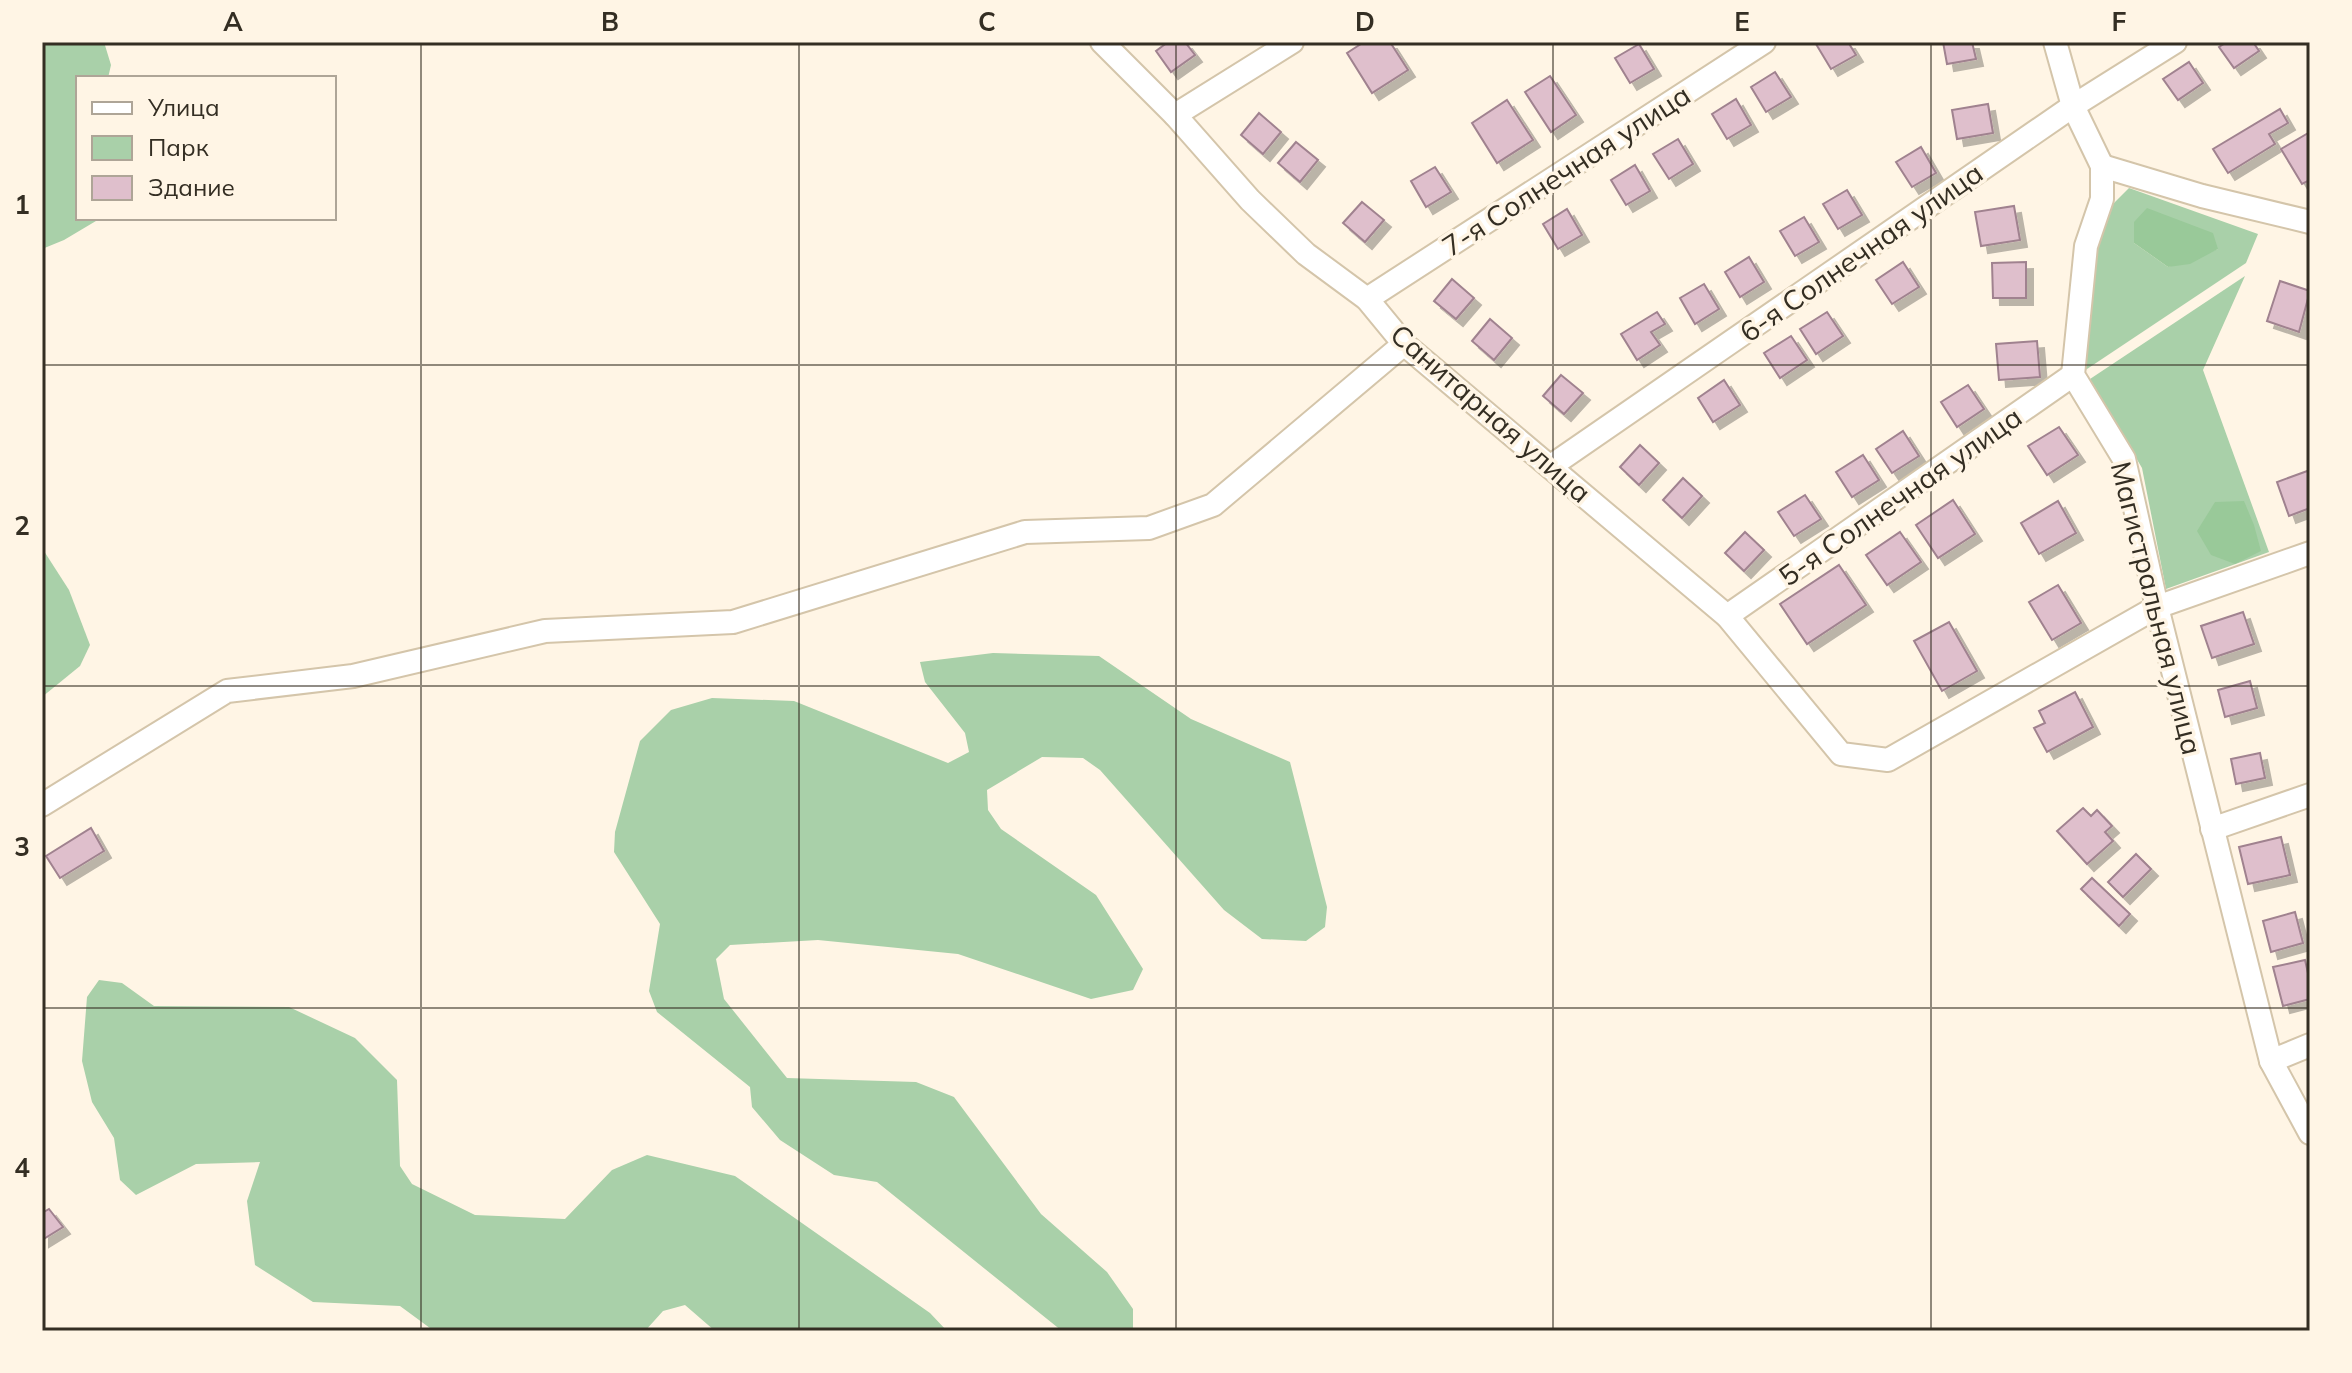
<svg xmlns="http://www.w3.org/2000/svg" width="2352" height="1373" viewBox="0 0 2352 1373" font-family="Mulish,sans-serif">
<defs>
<filter id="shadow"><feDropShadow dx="7" dy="7" stdDeviation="0" flood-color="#0004"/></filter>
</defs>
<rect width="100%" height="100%" fill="#fff5e5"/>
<g fill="#a9d0a9" fill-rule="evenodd">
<polygon points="42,42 104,42 111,65 108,78 78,78 78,218 101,218 64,240 42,249"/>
<path d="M2129,188L2258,234L2246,263L2084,371L2095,244L2108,209ZM2134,243L2218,249L2168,267Z"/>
<polygon points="2245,276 2203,370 2269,552 2166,589 2142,468 2090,379"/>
<polygon points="42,548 69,590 90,645 80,666 42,697"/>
<polygon points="993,653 1099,656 1191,719 1290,762 1327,907 1325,927 1306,941 1262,939 1224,910 1100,770 1083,758 1042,757 987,790 988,810 1001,829 1096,895 1143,969 1133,990 1091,999 958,954 818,940 730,945 716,959 724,999 787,1078 916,1082 954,1097 1041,1214 1107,1272 1133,1309 1133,1331 1062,1331 877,1182 834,1175 780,1140 752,1107 750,1087 657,1012 649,991 660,924 614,852 615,832 640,741 671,710 712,698 794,701 948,763 969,752 965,733 925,682 920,662"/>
<polygon points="99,980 122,983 154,1006 289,1007 355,1038 397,1080 400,1166 412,1184 475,1215 565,1219 612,1170 647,1155 735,1176 930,1313 947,1331 715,1331 685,1305 663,1311 645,1331 434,1331 400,1306 313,1302 255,1265 247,1201 260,1162 196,1164 136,1195 120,1180 114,1138 92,1102 82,1061 87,997"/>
</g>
<g fill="#99c999">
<polygon points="2147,208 2213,233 2218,249 2190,264 2168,267 2134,243 2134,222"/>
<polygon points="2244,501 2254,525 2261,551 2235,564 2211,555 2197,531 2215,502"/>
</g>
<g fill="#dfbfcc" stroke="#a0828f" stroke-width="2" filter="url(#shadow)">
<polygon points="1168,42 1185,42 1195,55 1171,72 1156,51"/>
<polygon points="1364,42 1390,42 1408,70 1372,93 1347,53"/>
<polygon points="1819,42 1848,42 1856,55 1831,69 1816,44"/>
<polygon points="1943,42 1972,42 1976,59 1947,64"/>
<polygon points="2227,42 2253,42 2259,51 2234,68 2219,47"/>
<polygon points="1639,44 1654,69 1630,83 1615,58"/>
<polygon points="2189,62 2203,83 2178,100 2163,79"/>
<polygon points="1775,72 1791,97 1766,112 1751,87"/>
<polygon points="1550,76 1576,115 1551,132 1525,92"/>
<polygon points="1736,99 1751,125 1727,139 1712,114"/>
<polygon points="1507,100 1533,140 1497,163 1472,123"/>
<polygon points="1988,104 1993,133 1957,139 1952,110"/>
<polygon points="2280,109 2288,123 2269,134 2275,144 2228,173 2213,149"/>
<polygon points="1259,113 1281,132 1263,154 1241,135"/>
<polygon points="2310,132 2310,180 2302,184 2281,149"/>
<polygon points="1678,139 1693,164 1669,179 1653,154"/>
<polygon points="1296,142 1318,160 1300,182 1278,163"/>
<polygon points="1921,147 1936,173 1912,187 1896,162"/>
<polygon points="1635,165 1650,191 1626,205 1611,180"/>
<polygon points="1435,167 1451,192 1426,207 1411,181"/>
<polygon points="1847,190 1862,215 1838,229 1823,204"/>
<polygon points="1362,202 1384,220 1365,242 1343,223"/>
<polygon points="2014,206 2020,240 1981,246 1975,212"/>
<polygon points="1567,209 1582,235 1558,249 1543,224"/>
<polygon points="1804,217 1819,242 1795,256 1780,231"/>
<polygon points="1749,257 1764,282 1740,297 1725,272"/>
<polygon points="1903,262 1919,287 1892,304 1876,280"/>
<polygon points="2026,262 2026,298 1993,298 1992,263"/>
<polygon points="1452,279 1474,298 1456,319 1434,301"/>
<polygon points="2280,281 2310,291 2299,332 2267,321"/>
<polygon points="1704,284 1719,309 1695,324 1680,298"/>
<polygon points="1657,312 1665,324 1651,332 1660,345 1637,360 1621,334"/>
<polygon points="1827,312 1843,336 1816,354 1800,329"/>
<polygon points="1490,319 1512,338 1494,360 1472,341"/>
<polygon points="1791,336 1807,360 1780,378 1764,353"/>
<polygon points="2037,341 2040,377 1999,380 1996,344"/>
<polygon points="1561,375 1583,393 1564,414 1543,396"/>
<polygon points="1724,380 1740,405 1713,422 1698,398"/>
<polygon points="1968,385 1984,409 1957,427 1941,402"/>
<polygon points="2059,427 2078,455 2047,475 2028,446"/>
<polygon points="1903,431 1919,456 1892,473 1876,449"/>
<polygon points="1640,445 1659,463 1639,485 1620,467"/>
<polygon points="1863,455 1879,480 1852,497 1836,472"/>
<polygon points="2310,470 2310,508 2289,516 2277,482"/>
<polygon points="1683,478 1702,496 1682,518 1663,500"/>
<polygon points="1805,495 1821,519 1794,536 1778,512"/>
<polygon points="1953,500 1975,534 1938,558 1916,525"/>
<polygon points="2058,501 2076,533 2039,554 2021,523"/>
<polygon points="1745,532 1764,550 1744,571 1725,553"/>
<polygon points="1900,532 1921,562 1887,585 1866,555"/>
<polygon points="1839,565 1866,605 1807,644 1780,604"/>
<polygon points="2058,585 2081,623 2052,640 2029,602"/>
<polygon points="2243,612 2254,644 2212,658 2201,626"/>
<polygon points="1949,622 1977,671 1942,691 1914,641"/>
<polygon points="2250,681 2257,708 2225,717 2218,690"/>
<polygon points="2075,692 2093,727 2047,752 2034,728 2045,723 2039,711"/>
<polygon points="2260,753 2265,778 2236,784 2231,759"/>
<polygon points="2083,808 2091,816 2097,810 2112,826 2105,832 2113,841 2087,864 2057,831"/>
<polygon points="91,828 104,851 60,878 46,856"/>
<polygon points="2281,837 2290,875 2248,884 2239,847"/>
<polygon points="2136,854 2151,869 2123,897 2108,882"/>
<polygon points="2092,878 2130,914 2119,926 2081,889"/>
<polygon points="2295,912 2303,943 2271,952 2263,921"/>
<polygon points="2305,960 2310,982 2310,999 2283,1006 2273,967"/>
<polygon points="49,1209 63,1227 42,1240 42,1213"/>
</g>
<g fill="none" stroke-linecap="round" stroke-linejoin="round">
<g stroke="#d4c5aa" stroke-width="26">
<g id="minor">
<polyline points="1102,42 1175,115 1250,200 1306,254 1367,299 1404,344 1727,616 1841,754 1888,760 2157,607 2310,553"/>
<polyline points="2055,42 2073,106 2102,166 2102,199 2086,246 2073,375 2124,459 2157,607 2271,1061 2310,1133"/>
<polyline points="1175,115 1292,42"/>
<polyline points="2102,166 2202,196 2310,222"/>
<polyline points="1367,299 1764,42"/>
<polyline points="1551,466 2073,106 2175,42"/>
<polyline points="1727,616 2073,375"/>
<polyline points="42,805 227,691 353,676 545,631 733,622 1025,532 1149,528 1213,505 1404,344"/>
<polyline points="2212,829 2310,795"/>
<polyline points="2271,1061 2310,1045"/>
</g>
</g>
<use href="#minor" stroke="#fff" stroke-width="22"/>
</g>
<path fill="none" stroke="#342e23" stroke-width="2" stroke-opacity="0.55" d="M421,42V1331M799,42V1331M1176,42V1331M1553,42V1331M1931,42V1331M42,365H2310M42,686H2310M42,1008H2310"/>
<g text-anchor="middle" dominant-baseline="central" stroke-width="7" stroke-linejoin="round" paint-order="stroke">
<g font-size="28" fill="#342e23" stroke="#fff5e5">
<text transform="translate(1566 170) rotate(-33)">7-я Солнечная улица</text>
<text transform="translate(1861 252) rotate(-35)">6-я Солнечная улица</text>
<text transform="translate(1491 413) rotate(41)">Санитарная улица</text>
<text transform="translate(1900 496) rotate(-35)">5-я Солнечная улица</text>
<text transform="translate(2157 608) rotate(76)">Магистральная улица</text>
</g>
</g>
<rect width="2352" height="1373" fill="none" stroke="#fff5e5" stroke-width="88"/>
<rect x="76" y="76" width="260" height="144" fill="#fff5e5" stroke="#aea597" stroke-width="2"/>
<rect x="92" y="102" width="40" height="12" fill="#ffffff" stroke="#aea597" stroke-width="2"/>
<text x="148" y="116" font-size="24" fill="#342e23">Улица</text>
<rect x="92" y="136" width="40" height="24" fill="#a9d0a9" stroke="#aea597" stroke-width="2"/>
<text x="148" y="156" font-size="24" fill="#342e23">Парк</text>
<rect x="92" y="176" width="40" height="24" fill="#dfbfcc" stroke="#aea597" stroke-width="2"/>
<text x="148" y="196" font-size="24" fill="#342e23">Здание</text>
<rect x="44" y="44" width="2264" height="1285" fill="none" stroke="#342e23" stroke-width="3"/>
<g font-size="26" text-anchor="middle" font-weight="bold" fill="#342e23">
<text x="233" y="31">A</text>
<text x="610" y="31">B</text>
<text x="987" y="31">C</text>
<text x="1365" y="31">D</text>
<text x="1742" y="31">E</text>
<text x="2119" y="31">F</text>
<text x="22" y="214">1</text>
<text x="22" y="535">2</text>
<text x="22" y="856">3</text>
<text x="22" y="1177">4</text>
</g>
</svg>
